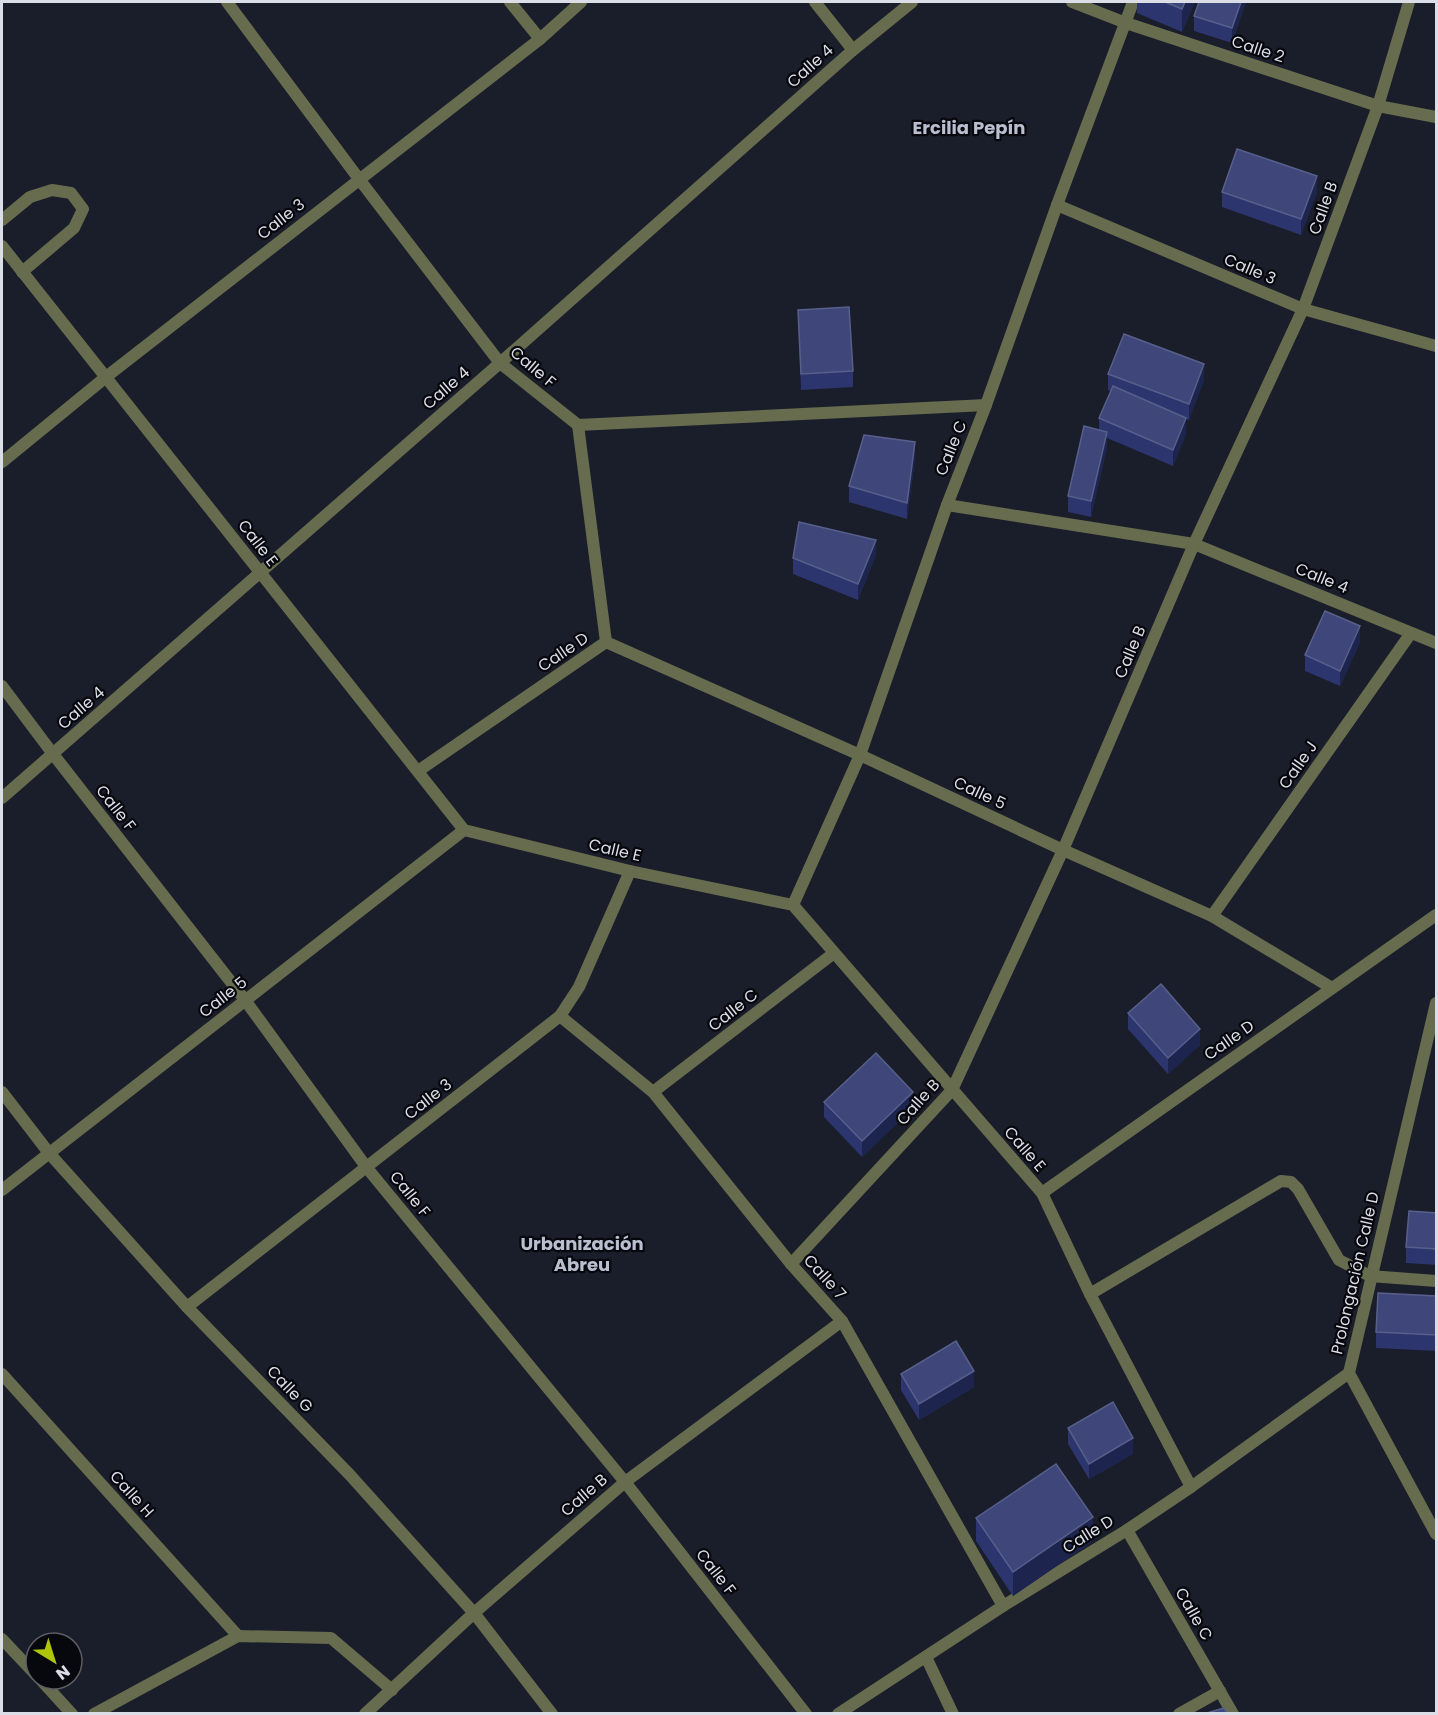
<svg xmlns="http://www.w3.org/2000/svg" width="1438" height="1715" viewBox="0 0 1438 1715" font-family="Poppins,sans-serif">
<rect width="100%" height="100%" fill="#1a1d2a"/>
<g fill="none" stroke-linecap="round" stroke-linejoin="round">
<polyline stroke="#666c4d" stroke-width="12" points="2,220 30,197 52,190 71,193 83,209 74,228 22,272"/>
<g stroke="#666c4d" stroke-width="12">
<polyline points="227,2 359,179 500,363 578,425 986,405"/>
<polyline points="510,2 540,39"/>
<polyline points="815,2 853,50"/>
<polyline points="1072,2 1126,23 1378,106 1436,117"/>
<polyline points="1057,205 1303,309 1436,346"/>
<polyline points="2,246 464,830 630,871 793,905 1042,1193 1090,1294 1191,1487"/>
<polyline points="2,462 106,377 540,39 581,2"/>
<polyline points="947,505 1194,544 1436,643"/>
<polyline points="606,642 860,755 1063,850 1212,916 1332,988"/>
<polyline points="2,686 53,754 245,1000 367,1168 625,1482 806,1714"/>
<polyline points="418,771 606,642 578,425"/>
<polyline points="2,798 500,363 853,50 912,2"/>
<polyline points="793,905 860,755 947,505 986,405 1057,205 1133,2"/>
<polyline points="1212,916 1411,633"/>
<polyline points="1436,1003 1349,1373 1436,1534"/>
<polyline points="560,1016 653,1092 791,1264 842,1321 1003,1606"/>
<polyline points="2,1092 49,1153 187,1307 350,1475 474,1613 552,1714"/>
<polyline points="653,1092 834,953"/>
<polyline points="2,1190 464,830"/>
<polyline points="1042,1193 1436,915"/>
<polyline points="791,1264 952,1090 1063,850 1194,544 1303,309 1378,106 1409,2"/>
<polyline points="1090,1294 1281,1181 1291,1182 1298,1189 1339,1260 1370,1276 1436,1281"/>
<polyline points="187,1307 560,1016 579,987 630,871"/>
<polyline points="2,1374 238,1636"/>
<polyline points="1127,1530 1233,1714"/>
<polyline points="2,1639 36,1675"/>
<polyline points="926,1657 953,1714"/>
<polyline points="40,1679 72,1714"/>
<polyline points="94,1714 238,1636 331,1638 392,1690"/>
<polyline points="365,1714 474,1613 625,1482 842,1321"/>
<polyline points="838,1714 1003,1606 1127,1530 1191,1487 1349,1373"/>
<polyline points="1179,1714 1220,1691"/>
</g>
</g>
<g fill="#2c356d">
<polygon points="1137,2 1195,2 1182,32 1137,13"/>
<polygon points="1199,2 1246,2 1232,43 1194,31 1194,16"/>
<polygon points="1222,192 1317,192 1301,235 1222,207"/>
<polygon points="798,310 853,371 853,387 801,390"/>
<polygon points="1108,374 1204,380 1189,420 1186,419 1186,434 1173,466 1107,438 1107,447 1091,517 1068,512 1068,496 1099,430 1099,418 1111,391 1108,390"/>
<polygon points="915,458 907,519 849,502 849,486"/>
<polygon points="876,555 858,600 793,574 793,558"/>
<polygon points="1360,642 1340,686 1305,671 1305,655"/>
<polygon points="1128,1013 1200,1045 1168,1074 1128,1029"/>
<polygon points="824,1102 913,1108 862,1157 824,1117"/>
<polygon points="1437,1213 1437,1265 1406,1263 1406,1247"/>
<polygon points="1437,1296 1437,1351 1376,1348 1376,1332"/>
<polygon points="901,1374 974,1387 919,1420 901,1390"/>
<polygon points="1068,1428 1133,1454 1089,1479 1068,1444"/>
<polygon points="976,1518 1093,1541 1013,1596 976,1541"/>
</g>
<g fill="#1d244d">
<polygon points="1185,2 1195,2 1182,32 1182,9"/>
<polygon points="1241,2 1246,2 1232,43 1232,28"/>
<polygon points="1317,176 1317,192 1301,235 1301,219"/>
<polygon points="1204,364 1204,380 1189,420 1189,404"/>
<polygon points="1186,418 1186,434 1173,466 1173,450"/>
<polygon points="1107,432 1107,447 1091,517 1091,501"/>
<polygon points="915,442 915,458 907,519 907,503"/>
<polygon points="876,540 876,555 858,600 858,584"/>
<polygon points="1360,626 1360,642 1340,686 1340,671"/>
<polygon points="1200,1029 1200,1045 1168,1074 1168,1058"/>
<polygon points="913,1092 913,1108 862,1157 862,1141"/>
<polygon points="974,1371 974,1387 919,1420 919,1404"/>
<polygon points="1133,1438 1133,1454 1089,1479 1089,1464"/>
<polygon points="1093,1517 1093,1541 1013,1596 1013,1572"/>
</g>
<g fill="#3f477a" stroke="#575f8b" stroke-width="1.5">
<polygon points="1165,2 1185,2 1182,9"/>
<polygon points="1199,2 1241,2 1232,28 1194,16"/>
<polygon points="1237,149 1317,176 1301,219 1222,192"/>
<polygon points="849,307 853,371 801,374 798,310"/>
<polygon points="1124,334 1204,364 1189,404 1108,374"/>
<polygon points="1113,386 1186,418 1173,450 1099,418"/>
<polygon points="1084,426 1107,432 1091,501 1068,496"/>
<polygon points="864,435 915,442 907,503 849,486"/>
<polygon points="799,522 876,540 858,584 793,558"/>
<polygon points="1325,611 1360,626 1340,671 1305,655"/>
<polygon points="1161,984 1200,1029 1168,1058 1128,1013"/>
<polygon points="876,1053 913,1092 862,1141 824,1102"/>
<polygon points="1409,1211 1437,1213 1437,1249 1406,1247"/>
<polygon points="1378,1293 1437,1296 1437,1335 1376,1332"/>
<polygon points="956,1341 974,1371 919,1404 901,1374"/>
<polygon points="1113,1402 1133,1438 1089,1464 1068,1428"/>
<polygon points="1056,1464 1093,1517 1013,1572 976,1518"/>
<polygon points="1224,1708 1227,1713 1207,1713"/>
</g>
<g text-anchor="middle" dominant-baseline="central" stroke-width="4.5" stroke-linejoin="round" paint-order="stroke">
<g font-size="16" fill="#dbdee7" stroke="#07080d">
<text transform="translate(1258 49) rotate(18)">Calle 2</text>
<text transform="translate(810 66) rotate(-42)">Calle 4</text>
<text transform="translate(1323 208) rotate(-70)">Calle B</text>
<text transform="translate(281 219) rotate(-38)">Calle 3</text>
<text transform="translate(1250 269) rotate(23)">Calle 3</text>
<text transform="translate(533 367) rotate(40)">Calle F</text>
<text transform="translate(446 388) rotate(-41)">Calle 4</text>
<text transform="translate(951 448) rotate(-68)">Calle C</text>
<text transform="translate(258 543) rotate(52)">Calle E</text>
<text transform="translate(1322 578) rotate(22)">Calle 4</text>
<text transform="translate(563 652) rotate(-34)">Calle D</text>
<text transform="translate(1130 652) rotate(-67)">Calle B</text>
<text transform="translate(81 708) rotate(-41)">Calle 4</text>
<text transform="translate(1298 765) rotate(-55)">Calle J</text>
<text transform="translate(980 793) rotate(25)">Calle 5</text>
<text transform="translate(116 808) rotate(52)">Calle F</text>
<text transform="translate(615 850) rotate(13)">Calle E</text>
<text transform="translate(223 997) rotate(-38)">Calle 5</text>
<text transform="translate(733 1010) rotate(-38)">Calle C</text>
<text transform="translate(1229 1040) rotate(-35)">Calle D</text>
<text transform="translate(428 1099) rotate(-38)">Calle 3</text>
<text transform="translate(918 1102) rotate(-48)">Calle B</text>
<text transform="translate(1025 1149) rotate(49)">Calle E</text>
<text transform="translate(410 1194) rotate(51)">Calle F</text>
<text transform="translate(1355 1273) rotate(-77)">Prolongación Calle D</text>
<text transform="translate(825 1277) rotate(48)">Calle 7</text>
<text transform="translate(290 1389) rotate(46)">Calle G</text>
<text transform="translate(132 1494) rotate(48)">Calle H</text>
<text transform="translate(584 1495) rotate(-41)">Calle B</text>
<text transform="translate(1088 1534) rotate(-32)">Calle D</text>
<text transform="translate(716 1572) rotate(52)">Calle F</text>
<text transform="translate(1194 1614) rotate(60)">Calle C</text>
</g>
<g font-size="18" font-weight="bold" fill="#b9bed0" stroke="#07080d">
<text x="969" y="127">Ercilia Pepín</text>
<text x="582" y="1243">Urbanización<tspan x="582" dy="21">Abreu</tspan></text>
</g>
</g>
<rect width="1438" height="1715" fill="none" stroke="#dbdee7" stroke-width="6"/>
<g transform="translate(54 1661) rotate(142)"><circle r="28" fill="#07080d" stroke="#5c5e64" stroke-width="1.5"/>
<path d="M0-4.5L10 22L0 15L-10 22Z" fill="#aec509"/>
<text y="-9" font-size="16" font-weight="bold" text-anchor="middle" fill="#dbdee7">N</text>
</g>
</svg>
